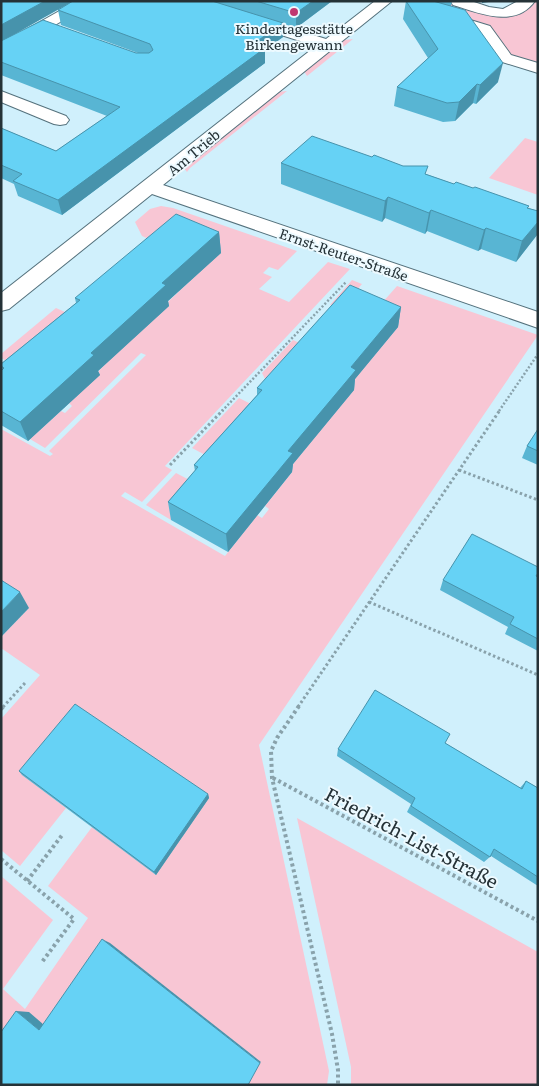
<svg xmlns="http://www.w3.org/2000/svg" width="539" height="1086" viewBox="0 0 539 1086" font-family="Literata,serif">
<rect width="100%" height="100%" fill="#d0f0fc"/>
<g fill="#f8c6d4">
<path d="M422,1C436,1 452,0 466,1C486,4 503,17 521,1H538V71L503,60Z"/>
<polygon points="353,39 307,76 304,71 344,40"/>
<polygon points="287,91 190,168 187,172 183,167 277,92"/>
<polygon points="525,138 538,142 538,195 489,178"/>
<path d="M161,206L173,208L297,251L278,270L269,267L263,273L272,277L259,289L289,302L328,262L350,269L165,466L172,470L142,502L125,492L121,496L225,556L257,515L262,518L269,509L265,506L292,472L288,470L353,390L341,303L330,305L352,280L362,284L356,291L382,303L397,286L538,335L259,745L329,1071L327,1085H248L51,1031L1,1051V876L53,920L3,989L25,1009L88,918L48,886L92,827L156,874L23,775L66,808L20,866L1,850V719L40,675L1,648V637L29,608L1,589V429L50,456L53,454L49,451L146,355L141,353L45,448L30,439L61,411L65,413L72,406L69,403C117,350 168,301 220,253L160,244L142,236L135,222L150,209Z"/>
<polygon points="56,308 65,312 13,364 1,358 1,354"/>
<polygon points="293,340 310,348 265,379 262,373"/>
<polygon points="239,398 257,407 213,459 192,448"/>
<polygon points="176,473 201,486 171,520 146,505"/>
<polygon points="297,818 538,952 538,1085 351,1085 351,1067"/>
</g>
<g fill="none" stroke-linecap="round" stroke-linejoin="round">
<g stroke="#54717c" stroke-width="2">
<g id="minor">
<polygon points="77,1 95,1 7,54 1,56 1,44"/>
<polygon points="181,1 204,1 326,39 375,1 392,1 163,185 538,312 538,328 152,194 9,309 1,311 1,293 316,46 183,4"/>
<path d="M471,1L489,7L503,9L518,1H535C515,29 479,13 453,5L451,2Z"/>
<polygon points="441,11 490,26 511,55 538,63 538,73 499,61 479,32 436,19 433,16 436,13"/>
<polygon points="1,91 66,116 69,120 66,124 60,125 54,124 1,102"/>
</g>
</g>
<g stroke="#89a2ab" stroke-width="2.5" stroke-dasharray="2 2" stroke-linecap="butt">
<polyline points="222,411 346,282"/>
<polyline points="499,411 538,354"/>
</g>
<g stroke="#89a2ab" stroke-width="3" stroke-dasharray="2.5 2.5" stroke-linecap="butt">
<polyline points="170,465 223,410"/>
<polyline points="459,470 538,500"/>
<polyline points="369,602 538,675"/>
<polyline points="3,707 25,683"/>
<polyline points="298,707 500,410"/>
</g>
<g stroke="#89a2ab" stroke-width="4" stroke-dasharray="3 3" stroke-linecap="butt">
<polyline points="299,706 277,738 271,751 272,778 332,1034 338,1070 338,1085"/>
<polyline points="1,709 4,706"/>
<polyline points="273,778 538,921"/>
<polyline points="1,859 74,919 42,962"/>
<polyline points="27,881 63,834"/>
</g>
<use href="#minor" fill="#fff" fill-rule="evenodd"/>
</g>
<g fill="#58b5d3">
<polygon points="1,1 73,1 7,38 138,53 61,25 58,10 73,1 332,1 296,28 283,24 283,37 265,50 265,63 62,215 18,196 14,184 1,178 1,128 56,151 107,116 1,75"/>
<polygon points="406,1 452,1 451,6 498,82 476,104 473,103 455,121 443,122 394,106 397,87 428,58 403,19"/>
<polygon points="372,157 426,174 454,184 473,188 529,206 528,208 538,211 537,235 516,262 481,249 478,251 427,231 425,234 385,218 382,222 281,184 281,163"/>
<polygon points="219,232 221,253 168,301 169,306 98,371 100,375 28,441 1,425 1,364 76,303 75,298"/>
<polygon points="401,307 398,327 355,379 354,390 293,464 292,472 228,552 171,520 168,502 195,471 194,465 257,395 257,388"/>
<polygon points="538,429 538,465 522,458 527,446"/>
<polygon points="536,576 538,577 538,651 505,634 508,627 440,590 443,580"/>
<polygon points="445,743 520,788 526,781 538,788 538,886 491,856 484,862 407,812 411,804 337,756 338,749"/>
<polygon points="19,771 208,794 209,798 156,875 22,775"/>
</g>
<g fill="#4793ac">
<polygon points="45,1 73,1 1,42 1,25"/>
<polygon points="313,1 332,1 296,28 296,13"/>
<polygon points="482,1 495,1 482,3"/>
<polygon points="283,23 283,37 265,50 265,63 62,215 58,200 253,44"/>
<polygon points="503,63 498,82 476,104 480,85"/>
<polygon points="477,84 473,103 455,121 459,102"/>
<polygon points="388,197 385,218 382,222 385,201"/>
<polygon points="431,210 427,231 425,234 429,213"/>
<polygon points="538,222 537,235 516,262 522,241"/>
<polygon points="486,228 481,249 478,251 484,230"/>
<polygon points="219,232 221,253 168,301 169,306 98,371 100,375 28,441 20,422 162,283"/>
<polygon points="401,307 398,327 355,379 354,390 293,464 292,472 228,552 226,534 351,367"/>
<polygon points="20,592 29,608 1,637 1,612"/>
<polygon points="208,794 209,798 156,875 154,872"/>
<polygon points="102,939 110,943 261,1062 260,1063"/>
<polygon points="16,1011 29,1012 51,1031 39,1030"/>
</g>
<g fill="#66d2f5" stroke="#4793ac">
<polygon points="1,1 45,1 1,25"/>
<polygon points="73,1 212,1 283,23 253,44 265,48 58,200 13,181 22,174 1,165 1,128 56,151 120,107 1,62 1,41 43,20 136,53 149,53 153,50 150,44 58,10"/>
<polygon points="256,1 313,1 296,13"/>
<polygon points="406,1 433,1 465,10 503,63 480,85 477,84 459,102 447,103 397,87 438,49"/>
<polygon points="312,136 372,157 374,155 403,166 428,166 425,174 454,184 456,182 473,188 475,187 529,206 527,208 538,211 538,222 522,241 486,228 484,230 431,210 429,213 388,197 385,201 281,163"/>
<polygon points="176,214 219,232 162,283 166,285 91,353 94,355 20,422 1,411 1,371 4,368 1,366 1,364 80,300 75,298"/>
<polygon points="350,285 401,307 351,367 356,370 288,451 293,453 226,534 168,502 198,467 194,465 262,390 257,388"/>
<polygon points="538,429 538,451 527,446"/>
<polygon points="472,534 538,567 538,573 536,576 538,577 538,639 510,624 514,617 443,580"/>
<polygon points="1,580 20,592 1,612"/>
<polygon points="375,690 450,734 445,743 522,789 526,781 538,788 538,877 494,849 490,857 411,806 415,798 338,749"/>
<polygon points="75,704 208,794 154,872 19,771"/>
<polygon points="102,939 260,1063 248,1085 1,1085 1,1032 16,1011 39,1030"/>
</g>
<circle fill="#c13770" stroke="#edfaff" stroke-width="2" cx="294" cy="12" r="5"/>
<g text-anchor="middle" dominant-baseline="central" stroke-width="4" stroke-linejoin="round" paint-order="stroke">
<g font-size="14" fill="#253237" stroke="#edfaff">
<text x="294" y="28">Kindertagesstätte<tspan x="294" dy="16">Birkengewann</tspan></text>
</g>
<g font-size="14" fill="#253237" stroke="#edfaff">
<text transform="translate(193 152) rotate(-40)">Am Trieb</text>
<text transform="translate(344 254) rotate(19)">Ernst-Reuter-Straße</text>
</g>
<g font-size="19" fill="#253237" stroke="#edfaff">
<text transform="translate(412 837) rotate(28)">Friedrich-List-Straße</text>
</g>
</g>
<rect width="539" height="1086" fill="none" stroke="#253237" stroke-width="5"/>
</svg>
